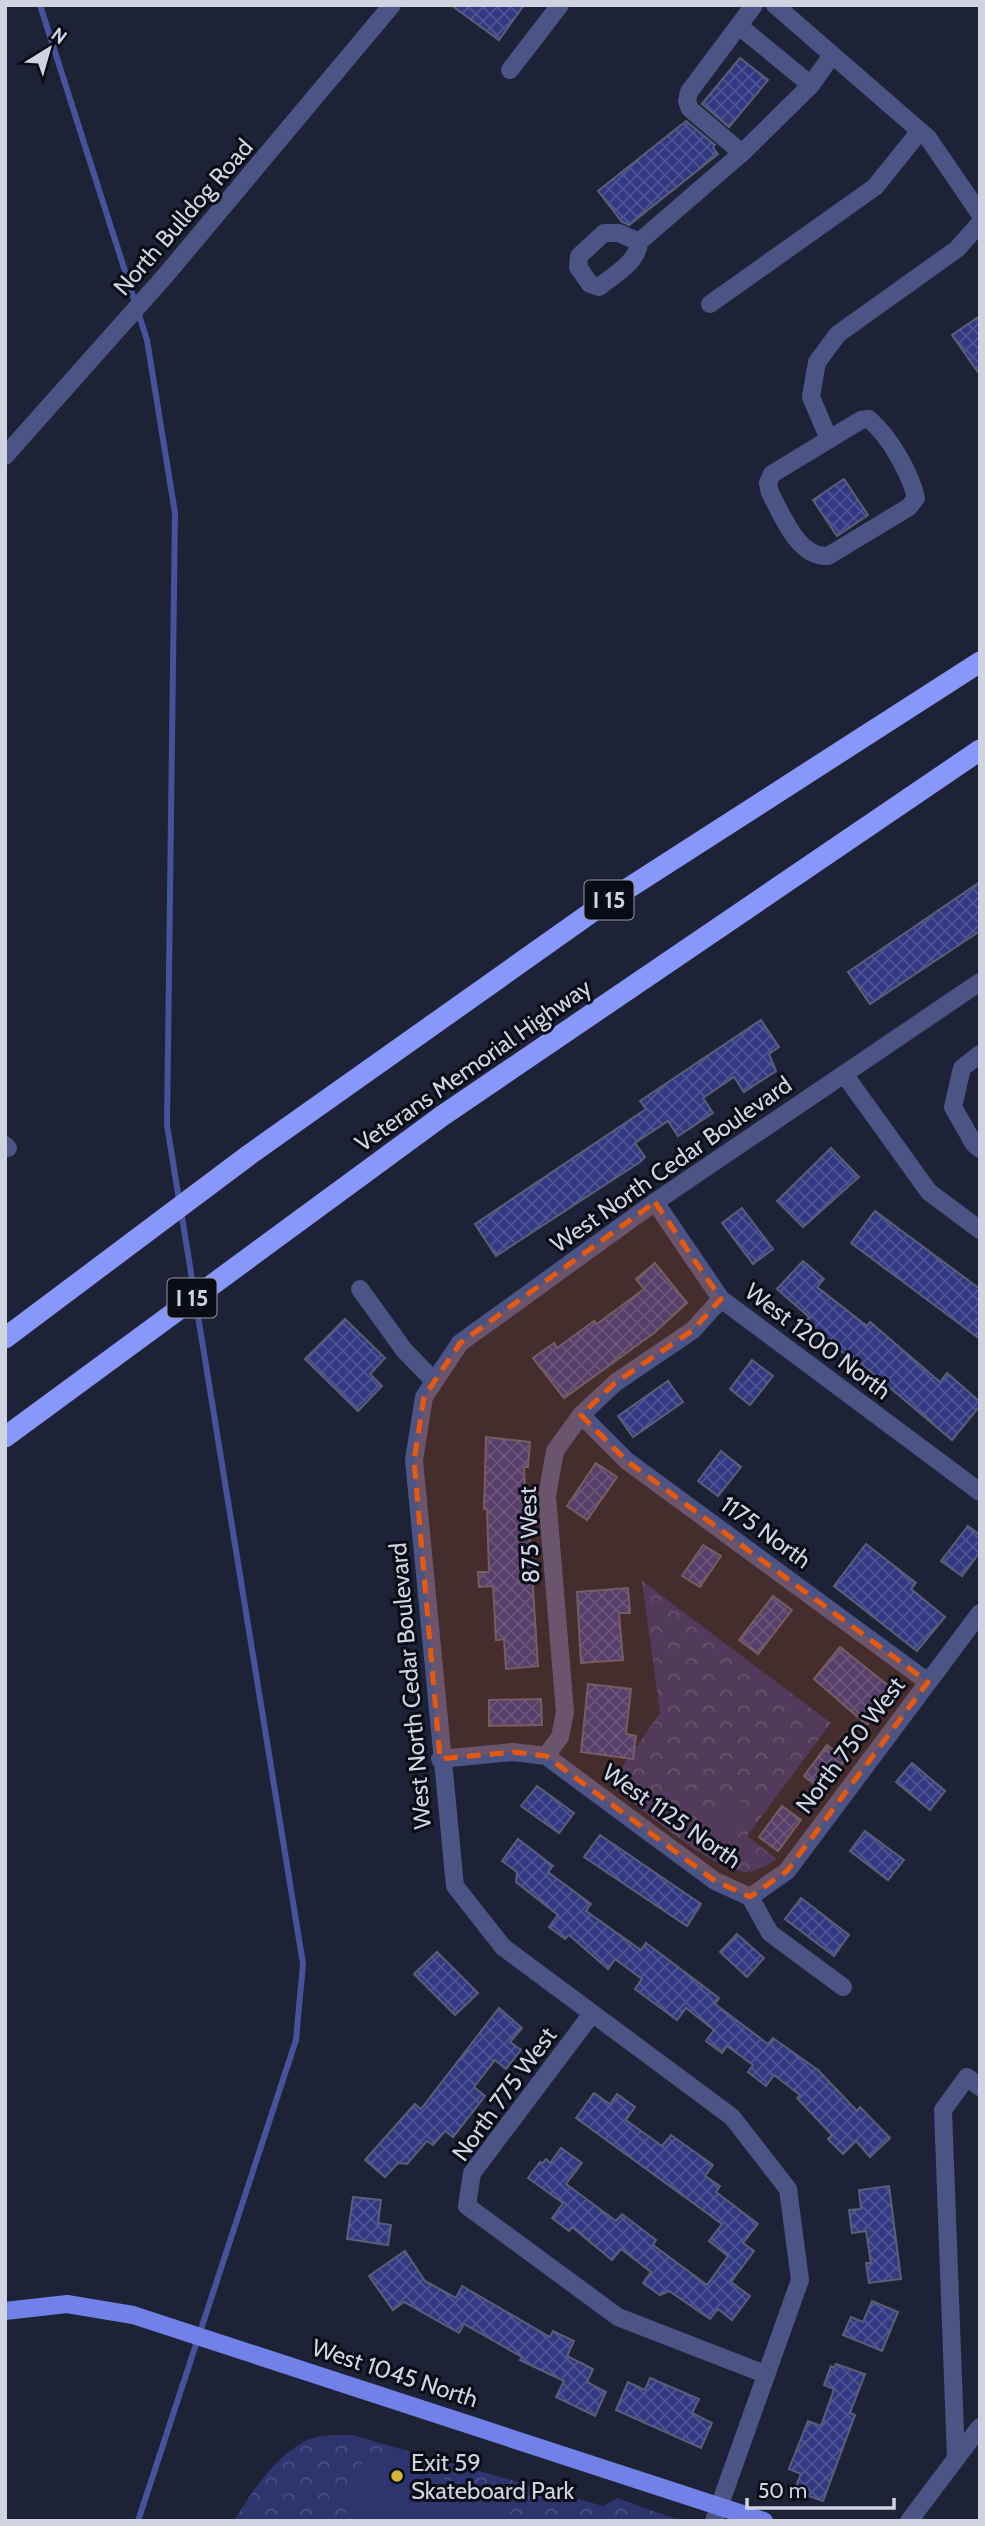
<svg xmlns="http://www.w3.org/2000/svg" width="985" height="2526" viewBox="0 0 985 2526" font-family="Cabin,sans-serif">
<defs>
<pattern id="park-crowns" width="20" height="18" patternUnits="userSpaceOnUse" patternTransform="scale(1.75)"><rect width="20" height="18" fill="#2d346e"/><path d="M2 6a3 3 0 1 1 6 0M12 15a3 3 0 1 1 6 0" fill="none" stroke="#4a5082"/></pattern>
<pattern id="building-cross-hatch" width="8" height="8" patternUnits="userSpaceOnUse" patternTransform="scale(1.75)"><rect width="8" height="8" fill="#323982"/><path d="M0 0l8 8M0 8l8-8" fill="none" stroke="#4f5593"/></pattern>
</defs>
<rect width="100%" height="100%" fill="#1e2236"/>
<g fill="url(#park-crowns)">
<path d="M642,1581L831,1723L747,1836L777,1859C770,1864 756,1871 747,1872C716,1874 638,1805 610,1785L660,1713Z"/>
<path d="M352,2435L603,2506L617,2498L681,2521H234C251,2493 273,2459 303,2442C317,2434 336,2435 352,2435Z"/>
</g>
<g fill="#2d346e">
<polygon points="733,1796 755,1813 722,1857 701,1840"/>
<polygon points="367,2452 502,2499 495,2521 343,2521"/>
</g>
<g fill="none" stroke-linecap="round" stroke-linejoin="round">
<g stroke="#47529d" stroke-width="6">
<polyline points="40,5 147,340 175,513 167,1125 179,1200"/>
<polyline points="138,2521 296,2040 303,1964 181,1211"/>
</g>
</g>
<g fill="url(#building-cross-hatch)" stroke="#5a5f76" stroke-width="2">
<polygon points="451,5 524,5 499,40"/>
<polygon points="740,58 768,80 729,127 702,104"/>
<polygon points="686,121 715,145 713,148 718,154 629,225 622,222 598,191"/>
<polygon points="980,316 980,375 952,335"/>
<polygon points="844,479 868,515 837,536 813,500"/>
<polygon points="980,882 980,931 870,1004 848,972"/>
<polygon points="761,1020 779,1047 769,1054 776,1071 744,1092 734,1077 703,1098 713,1113 678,1136 668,1121 635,1143 645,1157 640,1162 496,1256 475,1224 646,1109 640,1101"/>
<polygon points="831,1148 859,1177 803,1227 777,1201"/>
<polygon points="742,1208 773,1249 753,1264 722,1223"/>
<polygon points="875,1211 980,1289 980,1339 851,1243"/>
<polygon points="803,1261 824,1279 817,1287 867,1326 870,1322 940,1382 947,1373 980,1402 980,1406 952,1440 857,1360 855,1362 805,1323 809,1317 777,1289"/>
<polygon points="655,1263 687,1303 654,1333 564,1398 533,1358 554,1343 557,1348 594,1321 597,1324 644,1289 636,1279"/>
<polygon points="345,1319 385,1358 370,1374 382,1386 358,1411 305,1359"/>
<polygon points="752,1360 773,1376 750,1405 730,1389"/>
<polygon points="668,1381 683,1402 633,1437 618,1416"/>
<polygon points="486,1437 530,1442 528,1467 524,1467 526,1527 529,1527 538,1666 506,1669 504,1639 496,1640 493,1586 479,1587 478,1572 489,1572 487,1509 484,1509"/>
<polygon points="721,1451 741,1467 718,1496 698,1481"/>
<polygon points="596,1463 617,1477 587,1520 567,1506"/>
<polygon points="968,1526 980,1535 980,1552 962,1576 941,1561"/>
<polygon points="866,1544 916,1583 911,1589 945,1617 917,1651 834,1586"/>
<polygon points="703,1545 721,1556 700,1587 682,1576"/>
<polygon points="628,1588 630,1613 619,1613 623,1660 581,1663 577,1592"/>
<polygon points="773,1596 792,1610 758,1654 739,1640"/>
<polygon points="840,1647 895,1691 867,1725 814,1679"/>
<polygon points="588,1684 631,1689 626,1734 636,1736 633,1759 581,1752"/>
<polygon points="541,1699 542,1725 489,1726 489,1700"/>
<polygon points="827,1745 846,1759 822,1790 804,1776"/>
<polygon points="912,1763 945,1791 930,1810 896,1782"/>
<polygon points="537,1786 574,1813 559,1833 521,1806"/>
<polygon points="782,1806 801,1820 778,1851 759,1837"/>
<polygon points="865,1831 904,1860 888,1880 850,1851"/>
<polygon points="600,1835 701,1904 687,1926 584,1857"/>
<polygon points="518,1839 553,1866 548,1872 591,1904 586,1911 641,1950 646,1943 719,1998 715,2004 768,2044 773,2038 818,2070 857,2111 860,2107 890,2138 870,2157 856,2141 843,2154 828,2139 832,2135 797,2098 800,2095 774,2075 766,2086 748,2072 753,2065 727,2046 722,2053 706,2041 714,2030 686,2008 677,2020 635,1989 642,1979 615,1959 608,1969 569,1935 565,1939 549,1927 558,1915 516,1882 517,1872 502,1861"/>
<polygon points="801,1898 849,1935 834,1956 785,1919"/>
<polygon points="737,1934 764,1958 747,1977 720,1952"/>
<polygon points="437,1952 478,1993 455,2015 414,1974"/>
<polygon points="499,2008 522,2028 510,2042 521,2050 506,2069 495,2060 474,2087 485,2096 453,2137 445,2131 433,2145 427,2141 407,2164 398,2163 385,2177 365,2160 415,2104 421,2109"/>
<polygon points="594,2093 610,2104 617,2094 635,2107 626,2120 662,2146 671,2135 713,2165 705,2176 720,2186 716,2192 758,2224 743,2243 754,2251 731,2282 750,2296 732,2320 718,2309 710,2319 669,2291 660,2295 643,2283 651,2272 621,2249 612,2260 572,2227 569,2231 552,2218 563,2203 528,2178 540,2162 543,2163 546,2159 550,2163 561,2148 582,2163 566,2184 616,2221 622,2214 656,2240 653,2245 707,2285 728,2256 709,2241 722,2224 576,2118"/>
<polygon points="889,2186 901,2279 869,2283 866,2263 871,2263 866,2231 852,2233 849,2210 861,2209 859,2190"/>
<polygon points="353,2197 381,2200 378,2223 391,2225 388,2245 347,2239"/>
<polygon points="405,2251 425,2281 456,2298 462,2286 550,2337 553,2331 574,2341 567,2356 593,2369 587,2382 606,2392 595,2416 556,2397 564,2381 520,2360 522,2357 464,2324 459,2333 404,2302 393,2310 369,2276"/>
<polygon points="872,2301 898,2312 882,2351 843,2335 851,2317 863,2322"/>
<polygon points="836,2364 865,2374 850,2413 855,2415 823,2501 794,2491 801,2474 789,2469 808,2421 821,2426 834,2389 824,2385 831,2366 834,2368"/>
<polygon points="650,2378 699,2399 692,2413 712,2423 701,2448 616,2410 628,2382 645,2390"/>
</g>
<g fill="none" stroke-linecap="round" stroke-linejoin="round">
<g stroke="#4b5485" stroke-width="18">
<polyline points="775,5 928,138 980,214"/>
<polyline points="739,26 811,85 832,55"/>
<polyline points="510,70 560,5"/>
<polyline points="742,153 690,109 687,101 689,92 754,5"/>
<path d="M639,242L619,233H604L579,256L578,267L590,284L599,287C614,275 638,262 639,242L742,153L811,85"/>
<polyline points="710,304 875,187 920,131"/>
<path d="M869,419C889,436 910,472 916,498L909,507L828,556C798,558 783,516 770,493L768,483L772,474L861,420Z"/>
<polyline points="829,439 811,397 817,362 838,334 957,249 980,223"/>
<polyline points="5,456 165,276 392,5"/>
<polyline points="980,1054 962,1068 953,1107 974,1144 980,1149"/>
<polyline points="844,1074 929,1192 980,1230"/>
<polyline points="5,1145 8,1148"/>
<polyline points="655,1202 721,1299 980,1492"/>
<polyline points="360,1289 404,1350 434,1381"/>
<polyline points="581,1415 627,1461 928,1682"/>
<polyline points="546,1756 560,1737 565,1712 547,1496 555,1451 581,1415 615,1383 693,1330 721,1299"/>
<polyline points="440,1759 513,1752 546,1756 715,1881 750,1897 770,1933 843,1987"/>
<polyline points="750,1897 787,1871 980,1613"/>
<polyline points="591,2015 472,2173 467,2206 618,2317 765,2374"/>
<polyline points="956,2459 943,2110 967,2077 980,2087"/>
<polyline points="714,2521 800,2280 788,2189 732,2117 503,1947 455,1886 414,1460 424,1397 460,1343 655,1202 980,982"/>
<polyline points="909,2521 980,2427"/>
</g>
<polyline stroke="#7281e8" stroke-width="18" points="5,2311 67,2304 133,2315 764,2521"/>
<g stroke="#8798fa" stroke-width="21">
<polyline points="5,1338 249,1155 599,907 980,662"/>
<polyline points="5,1437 442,1116 980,750"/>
</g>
</g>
<path fill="#e8590c" fill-opacity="0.2" stroke="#e8590c" stroke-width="5" stroke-dasharray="14 9" stroke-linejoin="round" d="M655,1202L721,1299L693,1330L615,1383L581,1415L627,1461L928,1682L787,1871L750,1897L715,1881L546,1756L513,1752L440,1759L414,1460L424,1397L460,1343Z"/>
<circle fill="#d5b535" stroke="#0a0c15" stroke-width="2.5" cx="397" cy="2476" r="7"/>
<g text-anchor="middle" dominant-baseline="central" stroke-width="6" stroke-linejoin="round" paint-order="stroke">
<g fill="#0a0c15" stroke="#9598a4" stroke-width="2">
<rect x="584.5" y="880.5" width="49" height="39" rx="5"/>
<rect x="167.5" y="1278.5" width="49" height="39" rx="5"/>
</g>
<g font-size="23" font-weight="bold" fill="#d0d4e1">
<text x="609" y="900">I 15</text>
<text x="192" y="1298">I 15</text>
</g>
<g font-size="24" fill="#d0d4e1" stroke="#0a0c15">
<text transform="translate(183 217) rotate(-49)">North Bulldog Road</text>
<text transform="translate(473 1065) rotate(-35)">Veterans Memorial Highway</text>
<text transform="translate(671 1164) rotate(-35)">West North Cedar Boulevard</text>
<text transform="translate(818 1341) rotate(37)">West 1200 North</text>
<text transform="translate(766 1532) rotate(36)">1175 North</text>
<text transform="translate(529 1535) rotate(-92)">875 West</text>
<text transform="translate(410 1686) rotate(-95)">West North Cedar Boulevard</text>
<text transform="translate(850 1745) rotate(-53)">North 750 West</text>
<text transform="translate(672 1816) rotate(35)">West 1125 North</text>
<text transform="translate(504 2094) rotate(-54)">North 775 West</text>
<text transform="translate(395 2373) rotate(18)">West 1045 North</text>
</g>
<g font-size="24" fill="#d0d4e1" stroke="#0a0c15" text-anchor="start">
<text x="411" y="2462">Exit 59<tspan x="411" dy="28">Skateboard Park</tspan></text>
</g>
</g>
<rect width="985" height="2526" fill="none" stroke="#d0d4e1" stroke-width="14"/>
<g transform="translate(49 49) rotate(37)" stroke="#0a0c15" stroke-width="5" paint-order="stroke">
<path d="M0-5L12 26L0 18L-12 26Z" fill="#d0d4e1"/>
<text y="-10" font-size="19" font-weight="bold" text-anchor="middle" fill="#d0d4e1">N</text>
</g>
<path d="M747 2498v10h147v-10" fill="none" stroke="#d0d4e1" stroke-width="3.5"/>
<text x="758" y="2498" font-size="21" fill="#d0d4e1" stroke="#0a0c15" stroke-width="5" paint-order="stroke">50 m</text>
</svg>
